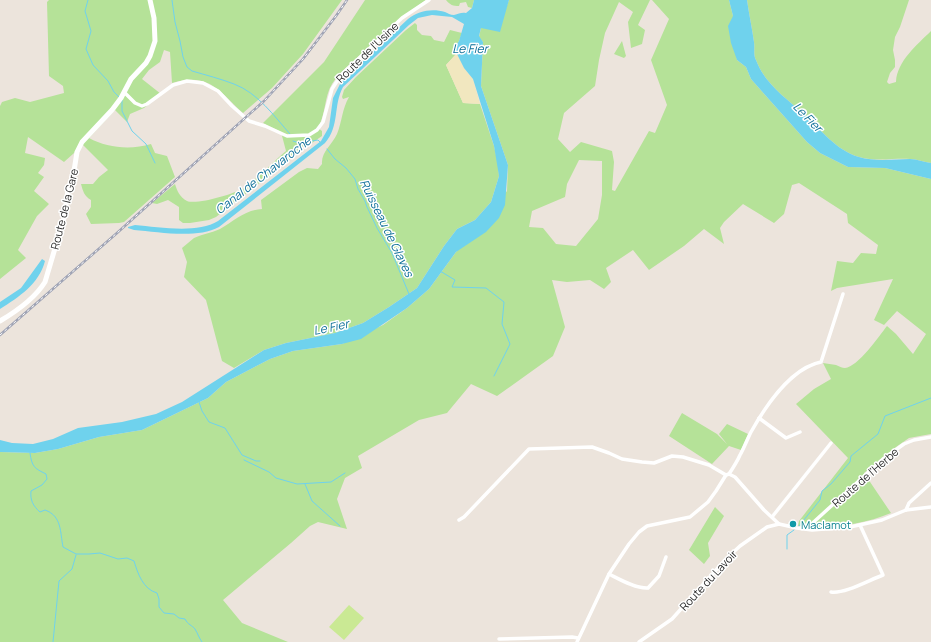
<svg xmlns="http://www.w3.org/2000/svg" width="931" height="642" viewBox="0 0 931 642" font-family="Manrope,sans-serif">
<rect width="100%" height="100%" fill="#ece4dc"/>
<g fill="#b5e298" fill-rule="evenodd">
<path d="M49,0H342L303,54L272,88L243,113C218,90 209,72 172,83L170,52L164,50L160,62L149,70L142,79L161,94L144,108L130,114L127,122L115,110L89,138C107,148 131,150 151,144L155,153L167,156L175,177L124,222L119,223L91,224L86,214L91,207V200C84,196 83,191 81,184H93L99,177L108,170L83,145L64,162L28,137L25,153L45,158L44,165L38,173L44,177L34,191L49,204L37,216L18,250L26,258L0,279V106L2,102L15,98L30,102L64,93L63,86L49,76L47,2Z"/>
<path d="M365,0H426C402,16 381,36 360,55C350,64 339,73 332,84C324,97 326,114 318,128L322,131V136L312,143L300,148L289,160L216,217L209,220L190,223H183L179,220V207L168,200L157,204L152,203L175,184C177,191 180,197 187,201C197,205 234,194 244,188C258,178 273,162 286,151L281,132L263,123L324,62Z"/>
<path d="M446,0H474L472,8L468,7L466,2L460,3L459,6C453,6 450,5 446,0Z"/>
<path d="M509,0H650L638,25L645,30L642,44L631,48L628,22L633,12L619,2L605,33L599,60L595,86L564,113L558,139L570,152L581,142L612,151L614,162L612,190L615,191L649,131L655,133L667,105L651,60L669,19L652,0H729L733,16L737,60L746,67L751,79L807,142L820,153L848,167L885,168L931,179V434L909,438L896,447L864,473L891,513C862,525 830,529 798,526L799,521L848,458L796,404L814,389L831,379L823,363C827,364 832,364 836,365C839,366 842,368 845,368C858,367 879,336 887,326L896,334L913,354L926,334L897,311L884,325L874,320L893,279L837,288L831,291L837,261L853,263L861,253L876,254L878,245L848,223L847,214L799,183L792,185L784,214L774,223L743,204L724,222L720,228L724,244L704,229L684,246L649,270L633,250L606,268L611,282L604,289L590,280L567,282L552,280L565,327L553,356L497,396L471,384L447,413L419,420L358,456L362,468L345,478L337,499L347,529L318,522L310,526L291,543L223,600L242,623L288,642H0V452L35,453L58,449L99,437L142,430L208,398L226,382L270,359L293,351L342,344L383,325L407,308L429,289L456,252L507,191L508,165L481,86L483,42L479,37L481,28L505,11ZM579,160L602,161V195L598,219L576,246L556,244L543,228L529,227L532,211L565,197L567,184Z"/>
<path d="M747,0H909L900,27L895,37L893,50L895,60V67L890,73L887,82L889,84L896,82C897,61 917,45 931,31V163C924,162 917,159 910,159C893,158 876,162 859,157C837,151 820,129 804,114C786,98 765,84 756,60C753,55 755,48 754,42C752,28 749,14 747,0Z"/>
<path d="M415,23L417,25V30L422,35L431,36L434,40L444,42L450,30L462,33L459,41L454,48L457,53L446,65L463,103L480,104L494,146L498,164L499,176L491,202L475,220L457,229L444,246L417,288L389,307L363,323L335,333L286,343L264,350L234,368L222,361L206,300L184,277L187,262L182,248C186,245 190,241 194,238C202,234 212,233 220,229C234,221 245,210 262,209L261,200L299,172L307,168L318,169L322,164C321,152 332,145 337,134C342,122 342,109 349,97L343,99L342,97L344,90L356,77L406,30Z"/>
<polygon points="622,41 626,56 624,58 614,54"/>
<polygon points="682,413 717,434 727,444 719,434 727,424 748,434 741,450 729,446 712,464 669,436"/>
<polygon points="715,507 724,516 708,543 710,556 704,564 689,550"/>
</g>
<polygon fill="#f1e7bf" points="457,53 464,68 473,79 480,104 463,103 446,65"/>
<polygon fill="#cae994" points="349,605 364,618 344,640 329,627"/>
<g fill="#6fd2ed">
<path d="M474,0H509L500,32L481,28L479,36L483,42L481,86L508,165L505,205L499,218L486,232L456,252L429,289L407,308L361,339L342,344L293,351L270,359L226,382L208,398L142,430L99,437L58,449L35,453L0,452V440L12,443L33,444L53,439L78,428L122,422L156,414L182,402L264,350L286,343L335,333L363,323L389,307L417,288L444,246L457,229L475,220L491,202L499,176L494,146L473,79L464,68L454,48L459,41L464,24L452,17L432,15L418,18L409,25L343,87C333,105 340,126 325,143L219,227C197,239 159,232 134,230L128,228V227L135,225C159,227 197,234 218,221L321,141L329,127L333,98L341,82L408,19C418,11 432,8 445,12C448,13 450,15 454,15C459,14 461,12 466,13L472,8Z"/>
<path d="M729,0H747C749,14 752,28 754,42C755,48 753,55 756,60C765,84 786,98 804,114C820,129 837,151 859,157C876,162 893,159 910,159C917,159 924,162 931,163V179L885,168L848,167L820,153L807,142L751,79L746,67L737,60L731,43L728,26L733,16Z"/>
<path d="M42,259L45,261C39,284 19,297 0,309V302L21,288Z"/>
</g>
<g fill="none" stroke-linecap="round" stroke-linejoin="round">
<g stroke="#6fd2ed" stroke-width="1">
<polyline points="88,0 85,11 91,31 86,49 93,65 108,81 114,92 119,97"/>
<path d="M172,0L175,22L180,41L183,57L187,67L192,71C206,75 221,79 234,84C258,93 274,116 290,134"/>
<polyline points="122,100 122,111 132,131 146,144 155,163"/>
<polyline points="293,141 299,143 318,140 320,142"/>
<polyline points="327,149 335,159 346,168 355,179 358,189 365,201 367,207 377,228 392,253 409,294"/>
<polyline points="440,271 455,280 452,287 486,288 504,302 502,324 510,344 494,376"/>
<polyline points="199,402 202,411 209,422 225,428 242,455 256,461 260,461"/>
<path d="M30,453C32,467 34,468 46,474L47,479L42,485L31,491C30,500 33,506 40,512L45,510C62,516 60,532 63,547L76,554H89L100,553L118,559L127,558L134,561C138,574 143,589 157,593L159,599V607L164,613L174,614L179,618L185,619C188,625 192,625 195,629C198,634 199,638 202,642"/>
<polyline points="244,460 269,472 276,478 297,484 331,482 345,473"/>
<polyline points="305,484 312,501 340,526"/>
<polyline points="799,526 820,500 822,491 831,484 850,462 851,456 878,434 885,416 931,398"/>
<polyline points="787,549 787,535 794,530"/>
<polyline points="53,642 59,581 72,569 76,555"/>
</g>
<g stroke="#fff" stroke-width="3.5">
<polyline points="124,92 135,103 142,106 147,104 173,85 187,81 203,83 218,91 232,106 249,121 265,126 287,136 309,135 317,130 323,122 332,89 341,75 402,18 429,0"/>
<polyline points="759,418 786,438 800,432"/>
<path d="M729,474C733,468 737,462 740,455C744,448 747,440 751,432C765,407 791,368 821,362L843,294"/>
<polyline points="906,510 909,503 931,483"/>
<polyline points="772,517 831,443"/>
<polyline points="459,520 464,517 529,449 592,447 609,453 622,459 642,462 654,463 672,456 683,457 709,465 726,475"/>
<polyline points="806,529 883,459 904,444 914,440 931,437"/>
<path d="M609,574C619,579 636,589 648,588L659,576L666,557"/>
<path d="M831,592C845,594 869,580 883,575L860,525"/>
<polyline points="499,639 572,637 578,638"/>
<polyline points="577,642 609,574 629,544 639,532 647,526 690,517 708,502 716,491 726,475 729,474 735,477 764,510 779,524"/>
<polyline points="639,642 672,619 726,559 740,546 767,527 779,524 797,528 812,530 850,527 882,520 906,510 931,507"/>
</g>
<path stroke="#fff" stroke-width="5" d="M0,321C17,311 35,298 45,282L64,218L68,190L74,171L77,152L82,142L112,110L121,98L131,79L146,63L150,56L155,41L154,18L150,0"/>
<g stroke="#9fa3b4" stroke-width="2.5">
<polyline id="rail" points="0,335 117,233 264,101 303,59 336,16 347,0"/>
</g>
<use href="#rail" stroke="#fff" stroke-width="1" stroke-dasharray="3" stroke-linecap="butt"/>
</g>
<circle fill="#0f9aa8" stroke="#fff" stroke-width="1.5" cx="793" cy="524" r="4"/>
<g text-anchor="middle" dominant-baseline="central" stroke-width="3" stroke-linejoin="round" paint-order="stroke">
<g font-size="11" fill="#2a2a2a" stroke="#fff">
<text transform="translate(367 52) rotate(-44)">Route de l'Usine</text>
<text transform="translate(64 209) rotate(-76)">Route de la Gare</text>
<text transform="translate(865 477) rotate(-41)">Route de l'Herbe</text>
<text transform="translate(708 580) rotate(-47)">Route du Lavoir</text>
</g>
<g font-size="11" fill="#0d838f" stroke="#fff" text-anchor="start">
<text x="801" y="524">Maclamot</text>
</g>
<g font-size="12" font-style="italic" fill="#0e7099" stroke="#fff">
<text x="470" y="48">Le Fier</text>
<text transform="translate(808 117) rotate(46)">Le Fier</text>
<text transform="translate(263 175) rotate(-38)">Canal de Chavaroche</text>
<text transform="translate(387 228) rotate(64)">Ruisseau de Glaves</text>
<text transform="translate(331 327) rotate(-12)">Le Fier</text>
</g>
</g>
</svg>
